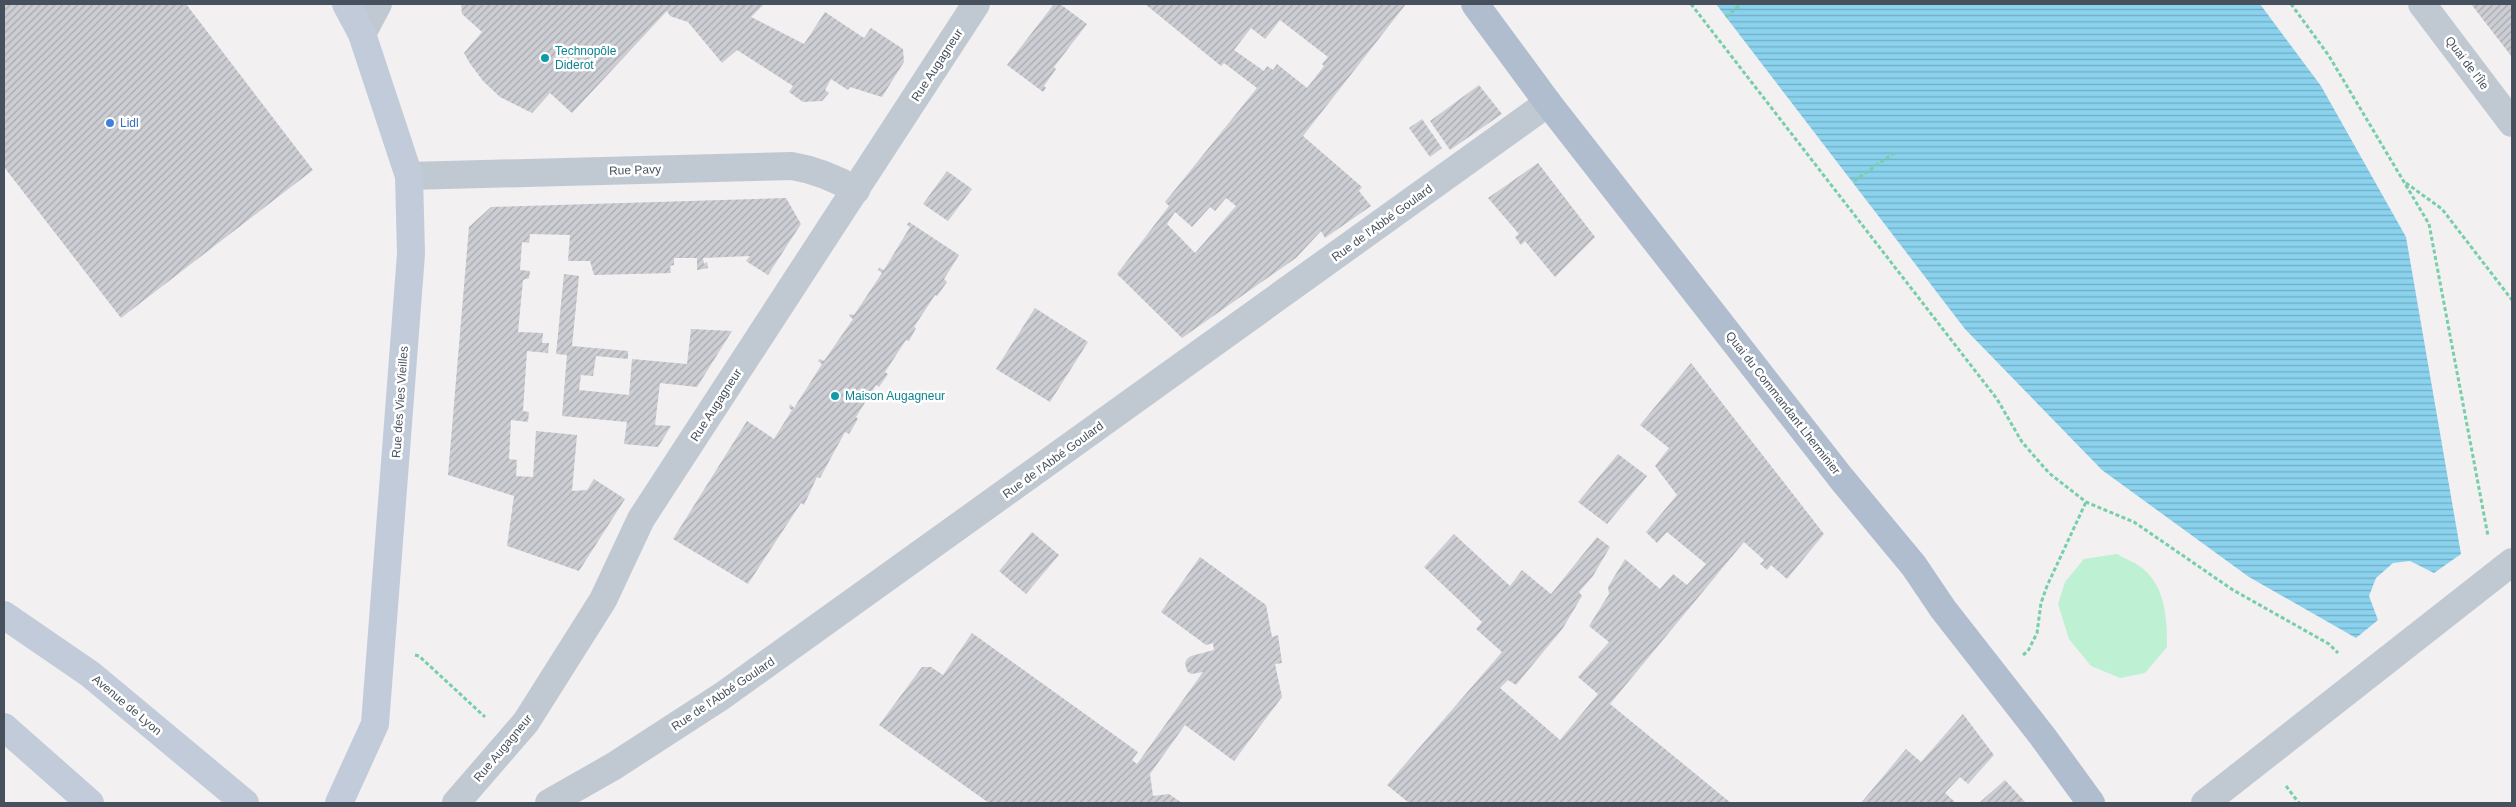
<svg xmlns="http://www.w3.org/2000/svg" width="2516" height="807" viewBox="0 0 2516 807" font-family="Arial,sans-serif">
<defs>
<pattern id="water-rules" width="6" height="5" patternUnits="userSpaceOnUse" patternTransform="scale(1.25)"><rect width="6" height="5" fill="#8ad2ed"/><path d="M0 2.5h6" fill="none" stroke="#73adc3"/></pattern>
<pattern id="building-hatch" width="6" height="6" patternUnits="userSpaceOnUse" patternTransform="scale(1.25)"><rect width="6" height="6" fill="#ccced4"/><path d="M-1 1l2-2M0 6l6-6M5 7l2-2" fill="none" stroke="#a7aaaf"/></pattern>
</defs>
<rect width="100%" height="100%" fill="#f2f0f0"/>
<path fill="#bef0d4" d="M2117,554C2125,559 2135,562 2142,568C2166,587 2167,619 2167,647L2145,673L2120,678L2091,666L2069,639L2058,604L2065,582L2084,559Z"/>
<polygon fill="url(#water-rules)" points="1716,4 2260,4 2321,86 2406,237 2461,554 2434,573 2410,561 2393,563 2376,578 2369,596 2378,620 2356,638 2249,577 2102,470 1965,329"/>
<g fill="url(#building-hatch)" fill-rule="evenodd">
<polygon points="4,4 186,4 313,170 121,318 4,167"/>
<polygon points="461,4 764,4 751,17 804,44 825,12 864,38 871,28 903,49 904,62 882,97 850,87 848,90 831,79 825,90 829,93 822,101 803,102 789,92 793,86 737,50 722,63 688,22 670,16 667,11 572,113 550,93 532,113 500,97 483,81 469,62 464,53 482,32 462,14"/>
<polygon points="1054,4 1060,4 1087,24 1054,67 1056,69 1044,86 1046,88 1043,92 1007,65"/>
<path d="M1145,4H1406L1303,136L1362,187L1359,191L1371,206L1325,238L1321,231L1296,258L1182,338L1117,274L1169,206L1165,202L1257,88L1224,63L1221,66ZM1280,20L1328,57L1322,64L1324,66L1307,88L1277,64L1273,70L1267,66L1264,71L1234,50L1251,28L1265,39ZM1226,198L1236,206L1195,253L1167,224L1175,212L1192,227L1210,207L1215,211Z"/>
<polygon points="2471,4 2512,4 2512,57"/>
<polygon points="1479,85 1502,114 1450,150 1430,121"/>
<polygon points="1422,119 1442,148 1430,157 1409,128"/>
<polygon points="1538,163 1595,237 1555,277 1525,241 1521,245 1515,237 1519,234 1488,198"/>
<polygon points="947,171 972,189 948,221 923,204"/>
<polygon points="786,198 801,224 768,275 746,261 750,256 703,258 704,264 707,262 708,268 697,270 697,258 674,258 674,265 670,266 671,273 594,275 590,261 568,261 570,235 530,234 529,243 522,242 520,270 530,271 529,278 523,280 518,332 543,333 542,343 549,343 548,353 527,351 523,411 529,412 528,422 511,420 509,459 517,460 516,476 533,477 536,431 577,435 572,491 587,490 594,479 625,499 579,571 507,546 514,496 448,475 469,227 491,207"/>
<polygon points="909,222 959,255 944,279 947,282 937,296 935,295 914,327 916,328 909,341 906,340 885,372 888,374 879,387 876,385 856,417 858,419 849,434 845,432 820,478 817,477 804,505 801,503 748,584 673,539 747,421 774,439 792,410 789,408 790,404 794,408 822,364 818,361 820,359 824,361 853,319 849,316 850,314 854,315 882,273 878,270 879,268 884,270 910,227 907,225"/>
<polygon points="564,274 579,276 572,346 628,351 628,359 596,356 593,376 581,375 579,390 629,395 632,359 687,364 691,329 732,331 697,387 660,383 655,425 671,426 658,447 624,444 627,422 562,416 567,355 556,354"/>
<polygon points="1035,308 1088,342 1050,402 996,369"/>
<polygon points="1691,363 1824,534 1787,579 1771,565 1767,570 1760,564 1764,560 1744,542 1610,704 1731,803 1409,803 1387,785 1502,652 1476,629 1482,622 1424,567 1454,534 1510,586 1522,570 1551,594 1597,537 1610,547 1593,576 1579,592 1582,596 1563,628 1516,685 1508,680 1500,688 1560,740 1598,694 1578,677 1609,642 1589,626 1609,594 1608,587 1625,559 1660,589 1673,574 1687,585 1706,564 1667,532 1657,543 1646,532 1677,495 1655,466 1669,448 1640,425"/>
<polygon points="1618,454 1647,476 1607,524 1578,502"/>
<polygon points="1032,532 1059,555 1026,594 999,571"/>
<polygon points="1200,557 1266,605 1272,637 1278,635 1282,663 1275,664 1282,697 1234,761 1185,725 1150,774 1153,796 1169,794 1182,803 989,803 879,725 922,667 931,667 943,675 972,633 1138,752 1132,760 1137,764 1203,672 1191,674 1187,671 1185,663 1187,659 1191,656 1214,650 1213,643 1206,645 1161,612"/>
<polygon points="1963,714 1994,755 1968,784 1960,777 1945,793 1956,803 1861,803 1906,749 1921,762"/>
<polygon points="2005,780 2026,803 1979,803"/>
</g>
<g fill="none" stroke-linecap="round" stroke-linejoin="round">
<g stroke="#75cfa8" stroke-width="3" stroke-dasharray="4 2.5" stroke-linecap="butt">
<polyline points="1691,4 1997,399 2022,442 2049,473 2086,502 2134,522 2233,590 2329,644 2338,653"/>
<polyline points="2291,4 2329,56 2429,224 2488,536"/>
<polyline points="1726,17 1741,4"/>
<polyline points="1854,181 1894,153"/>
<polyline points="2406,183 2442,209 2512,300"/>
<polyline points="415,655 419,656 485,717"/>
<polyline points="2023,655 2028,651 2037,633 2041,603 2047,586 2086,502"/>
<polyline points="2286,786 2299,803"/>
</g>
<g stroke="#c0c9d2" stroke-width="28">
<polyline points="2422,4 2512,123"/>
<polyline points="362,34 378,4"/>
<path d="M409,176L792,166C816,170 835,178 856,190"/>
<polyline points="456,803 526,722 603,600 641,519 976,4"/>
<polyline points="549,803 614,766 722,696 1548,103"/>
<polyline points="2205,803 2512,562"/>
</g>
<g stroke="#c2cbd9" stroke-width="28">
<polyline points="4,615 90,674 245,803"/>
<polyline points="4,727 90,803"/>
<polyline points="339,803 375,724 411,254 409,176 362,34 346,4"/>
</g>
<polyline stroke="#afbdcf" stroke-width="28" points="1475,4 1548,103 1841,478 1914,566 1943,609 2043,737 2091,803"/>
</g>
<g fill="#0f9aa8" stroke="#fff" stroke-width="2">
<circle cx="545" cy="58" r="5"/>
<circle cx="835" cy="396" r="5"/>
</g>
<circle fill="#3f7fe0" stroke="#fff" stroke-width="2" cx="110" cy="123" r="5"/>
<g text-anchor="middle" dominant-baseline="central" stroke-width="5" stroke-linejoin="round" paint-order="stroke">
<g font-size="12" fill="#0d838f" stroke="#fff" text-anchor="start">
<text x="555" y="51">Technopôle<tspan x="555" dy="14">Diderot</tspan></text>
<text x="845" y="396">Maison Augagneur</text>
</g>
<g font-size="12" fill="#47515d" stroke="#fff">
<text transform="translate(2467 63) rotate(53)">Quai de l'Île</text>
<text transform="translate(937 65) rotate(-57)">Rue Augagneur</text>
<text transform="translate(635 170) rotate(-2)">Rue Pavy</text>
<text transform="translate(1382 223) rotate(-36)">Rue de l'Abbé Goulard</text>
<text transform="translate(400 402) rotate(-86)">Rue des Vies Vieilles</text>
<text transform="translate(1783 403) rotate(52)">Quai du Commandant Lherminier</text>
<text transform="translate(716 405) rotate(-57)">Rue Augagneur</text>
<text transform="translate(1053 460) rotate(-36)">Rue de l'Abbé Goulard</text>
<text transform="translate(723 694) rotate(-34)">Rue de l'Abbé Goulard</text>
<text transform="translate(127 705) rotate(40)">Avenue de Lyon</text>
<text transform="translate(503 748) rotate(-50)">Rue Augagneur</text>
</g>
<g font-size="12" fill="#366cbe" stroke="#fff" text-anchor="start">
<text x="120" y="123">Lidl</text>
</g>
</g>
<rect width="2516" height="807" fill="none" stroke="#47515d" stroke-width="10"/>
</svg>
